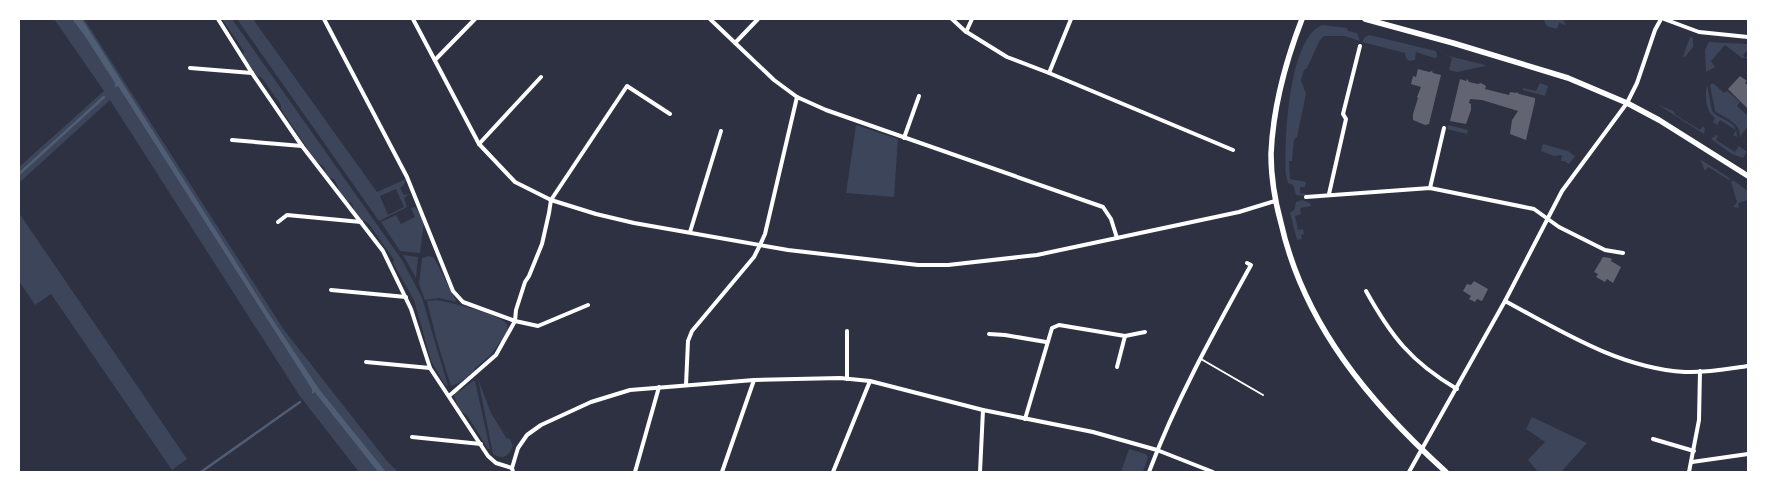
<svg xmlns="http://www.w3.org/2000/svg" width="1767" height="491" viewBox="0 0 1767 491" font-family="'Fira Sans Condensed',sans-serif">
<rect width="100%" height="100%" fill="#2d3142"/>
<g fill="#3c4559" fill-rule="evenodd">
<polygon points="54,19 84,19 284,330 387,461 398,472 359,472 299,395 110,100 19,183 19,167 104,91"/>
<path d="M222,19H232L402,260L422,298L448,386L445,385L431,361L414,300L393,263L394,260L369,224L362,220L354,210L352,203C340,200 339,187 334,179C326,178 326,174 324,167L315,160L281,109V105L262,78L257,76L243,56L244,51Z"/>
<path d="M237,19H253L377,192L406,179L404,185L400,188L404,195L410,194L404,198L407,207L379,221ZM396,189L404,207L388,215L380,196Z"/>
<polygon points="1543,19 1563,19 1566,25 1559,23 1557,29 1547,26"/>
<path d="M1323,25L1347,28L1348,31L1357,33L1360,41L1344,36H1324L1320,40L1307,68L1304,70L1301,80L1306,94L1297,137L1294,139L1292,161H1289L1290,179L1306,182L1305,187H1300V193L1307,194L1305,196L1296,195L1293,185L1288,183L1286,175C1284,143 1288,36 1323,25Z"/>
<polygon points="1369,35 1436,51 1437,57 1434,58 1416,52 1415,60 1409,61 1406,58 1405,53 1362,42 1365,37"/>
<polygon points="1690,37 1693,38 1693,47 1685,57 1683,56"/>
<polygon points="1709,42 1748,44 1748,50 1743,55 1745,58 1748,55 1748,58 1742,58 1725,45 1711,61 1715,67 1706,72 1705,50"/>
<polygon points="1445,55 1485,65 1485,66 1457,72 1449,70 1452,58"/>
<polygon points="1540,83 1548,86 1545,96 1523,90 1523,88 1536,91"/>
<path d="M1713,83L1724,93L1727,91L1740,102L1737,106L1748,116V126L1740,137C1740,121 1725,119 1715,111L1710,85Z"/>
<path d="M1707,84L1712,111C1721,121 1738,120 1737,137L1733,135L1736,130L1720,120L1717,125L1713,122L1715,118C1705,111 1705,95 1707,84Z"/>
<polygon points="1657,104 1673,111 1676,115 1700,130 1703,126 1705,129 1704,134"/>
<polygon points="856,125 898,139 894,197 846,193"/>
<polygon points="1448,125 1468,130 1467,134 1447,129"/>
<polygon points="1716,135 1718,136 1716,140 1735,152 1739,146 1747,152 1743,158 1732,154 1711,139"/>
<polygon points="1543,144 1568,151 1575,156 1569,164 1564,161 1561,161 1562,155 1554,156 1541,151"/>
<polygon points="1700,159 1731,179 1729,180 1708,167 1705,171"/>
<polygon points="1733,180 1748,191 1748,200 1738,203 1739,208 1733,207 1737,202 1731,182"/>
<polygon points="1302,200 1310,203 1311,206 1300,208 1301,214 1295,216 1298,230 1303,229 1304,234 1301,235 1302,239 1297,240 1290,213 1294,210 1296,202"/>
<polygon points="414,207 417,209 424,222 420,253 400,251 381,222 396,215 401,224 415,217 411,208"/>
<polygon points="19,213 187,459 172,470 51,294 35,305 19,281"/>
<polygon points="403,255 418,257 416,278"/>
<polygon points="428,256 433,257 435,260 457,302 439,298 425,300 419,284 422,258"/>
<path d="M437,300C449,302 499,314 506,323C510,329 506,335 503,341L500,342L491,355L475,368L474,371L459,383L451,386L437,341L427,301Z"/>
<path d="M478,379L491,413L507,439L509,438L513,445C510,455 503,461 493,454Z"/>
<polygon points="473,381 475,381 490,449 488,449 467,415 460,411 454,396 457,390 460,391"/>
<polygon points="1532,417 1587,443 1561,472 1538,472 1528,460 1545,442 1526,429"/>
<polygon points="1129,449 1146,454 1148,457 1143,472 1121,472"/>
</g>
<polygon fill="#4f5d75" points="72,19 82,19 267,311 319,389 386,472 378,472 317,395 315,392 312,394 312,389 118,86 115,87 115,83 85,36"/>
<g fill="none" stroke-linecap="round" stroke-linejoin="round">
<g stroke="#4f5d75" stroke-width="2.5">
<polyline points="19,174 104,97"/>
<polyline points="201,472 300,402"/>
</g>
</g>
<g fill="#626471">
<polygon points="1418,69 1429,72 1432,71 1433,73 1441,75 1429,124 1425,125 1413,120 1413,114 1418,98 1417,97 1421,87 1411,84 1413,76 1416,77"/>
<polygon points="1740,76 1747,81 1745,83 1748,85 1748,109 1728,89"/>
<polygon points="1460,79 1466,81 1467,79 1469,82 1478,84 1481,83 1486,86 1485,89 1509,95 1510,92 1516,93 1517,92 1519,94 1535,98 1535,101 1526,140 1510,134 1512,120 1518,111 1482,100 1470,99 1469,103 1471,104 1471,110 1466,124 1450,121"/>
<polygon points="1603,257 1610,258 1612,259 1611,261 1621,267 1613,283 1607,279 1605,282 1596,277 1598,274 1594,272"/>
<polygon points="1474,281 1488,289 1482,301 1477,299 1475,302 1469,299 1471,296 1463,291 1467,284 1471,285"/>
</g>
<g fill="none" stroke-linecap="round" stroke-linejoin="round">
<polyline stroke="#fff" stroke-width="2" points="1201,359 1263,395"/>
<g stroke="#fff" stroke-width="4">
<polyline points="218,19 252,73 302,146 383,251 411,309 430,368 488,456 496,463 512,468"/>
<polyline points="324,19 407,177 453,291 463,302 515,321 538,326 588,305"/>
<polyline points="413,19 479,144 515,182 551,200 596,214 634,223 788,250 918,265 948,265 1037,255 1239,212 1275,201"/>
<polyline points="710,19 774,80 797,97 826,110 1103,207 1111,219 1117,238"/>
<polyline points="952,19 965,31 1007,57 1049,73 1233,150"/>
<polyline points="1664,19 1699,32 1748,37"/>
<polyline points="966,32 972,19"/>
<polyline points="735,43 758,19"/>
<polyline points="435,60 475,19"/>
<polyline points="190,68 252,73"/>
<polyline points="1049,73 1071,19"/>
<polyline points="904,138 919,96"/>
<polyline points="232,140 302,146"/>
<polyline points="479,144 541,77"/>
<polyline points="1430,188 1444,128"/>
<polyline points="1329,194 1346,119 1343,114 1360,46"/>
<polyline points="1306,197 1430,188 1534,209 1559,227 1605,250 1623,253"/>
<polyline points="278,222 287,215 361,222"/>
<polyline points="690,232 721,131"/>
<polyline points="331,290 406,297"/>
<path d="M1366,291C1391,336 1411,362 1457,389"/>
<path d="M1505,301C1561,331 1619,368 1685,372C1706,373 1727,369 1748,366"/>
<polyline points="989,334 1005,335 1046,342"/>
<polyline points="366,362 430,368"/>
<polyline points="1117,367 1125,336"/>
<polyline points="847,379 847,331"/>
<polyline points="686,385 688,341 692,331 754,257 760,245 765,234 797,97"/>
<polyline points="449,396 496,355 515,321 516,310 525,282 529,276 542,244 549,213 551,200 627,86 670,114"/>
<polyline points="1025,419 1052,328 1059,325 1125,336 1145,332"/>
<polyline points="412,437 481,444"/>
<polyline points="1653,439 1694,451"/>
<polyline points="1692,462 1748,454"/>
<polyline points="513,472 512,468 518,448 527,435 541,425 591,402 630,390 754,380 840,378 870,381 983,410 1093,432 1157,450 1213,472"/>
<polyline points="635,472 659,387"/>
<polyline points="722,472 754,380"/>
<polyline points="833,472 870,381"/>
<polyline points="980,472 983,410"/>
<path d="M1149,472C1176,400 1214,332 1251,265L1247,263"/>
<polyline points="1409,472 1505,301 1562,191 1627,103 1637,83 1655,30 1661,19"/>
<polyline points="1689,472 1699,420 1700,371"/>
</g>
<g stroke="#fff" stroke-width="5.5">
<path d="M1302,19C1285,63 1273,107 1271,154C1271,178 1275,201 1281,223C1304,325 1370,403 1446,472"/>
<polyline points="1365,19 1453,43 1568,78 1627,103 1659,120 1748,176"/>
</g>
</g>
<rect width="1767" height="491" fill="none" stroke="#ffffff" stroke-width="40"/>
</svg>
